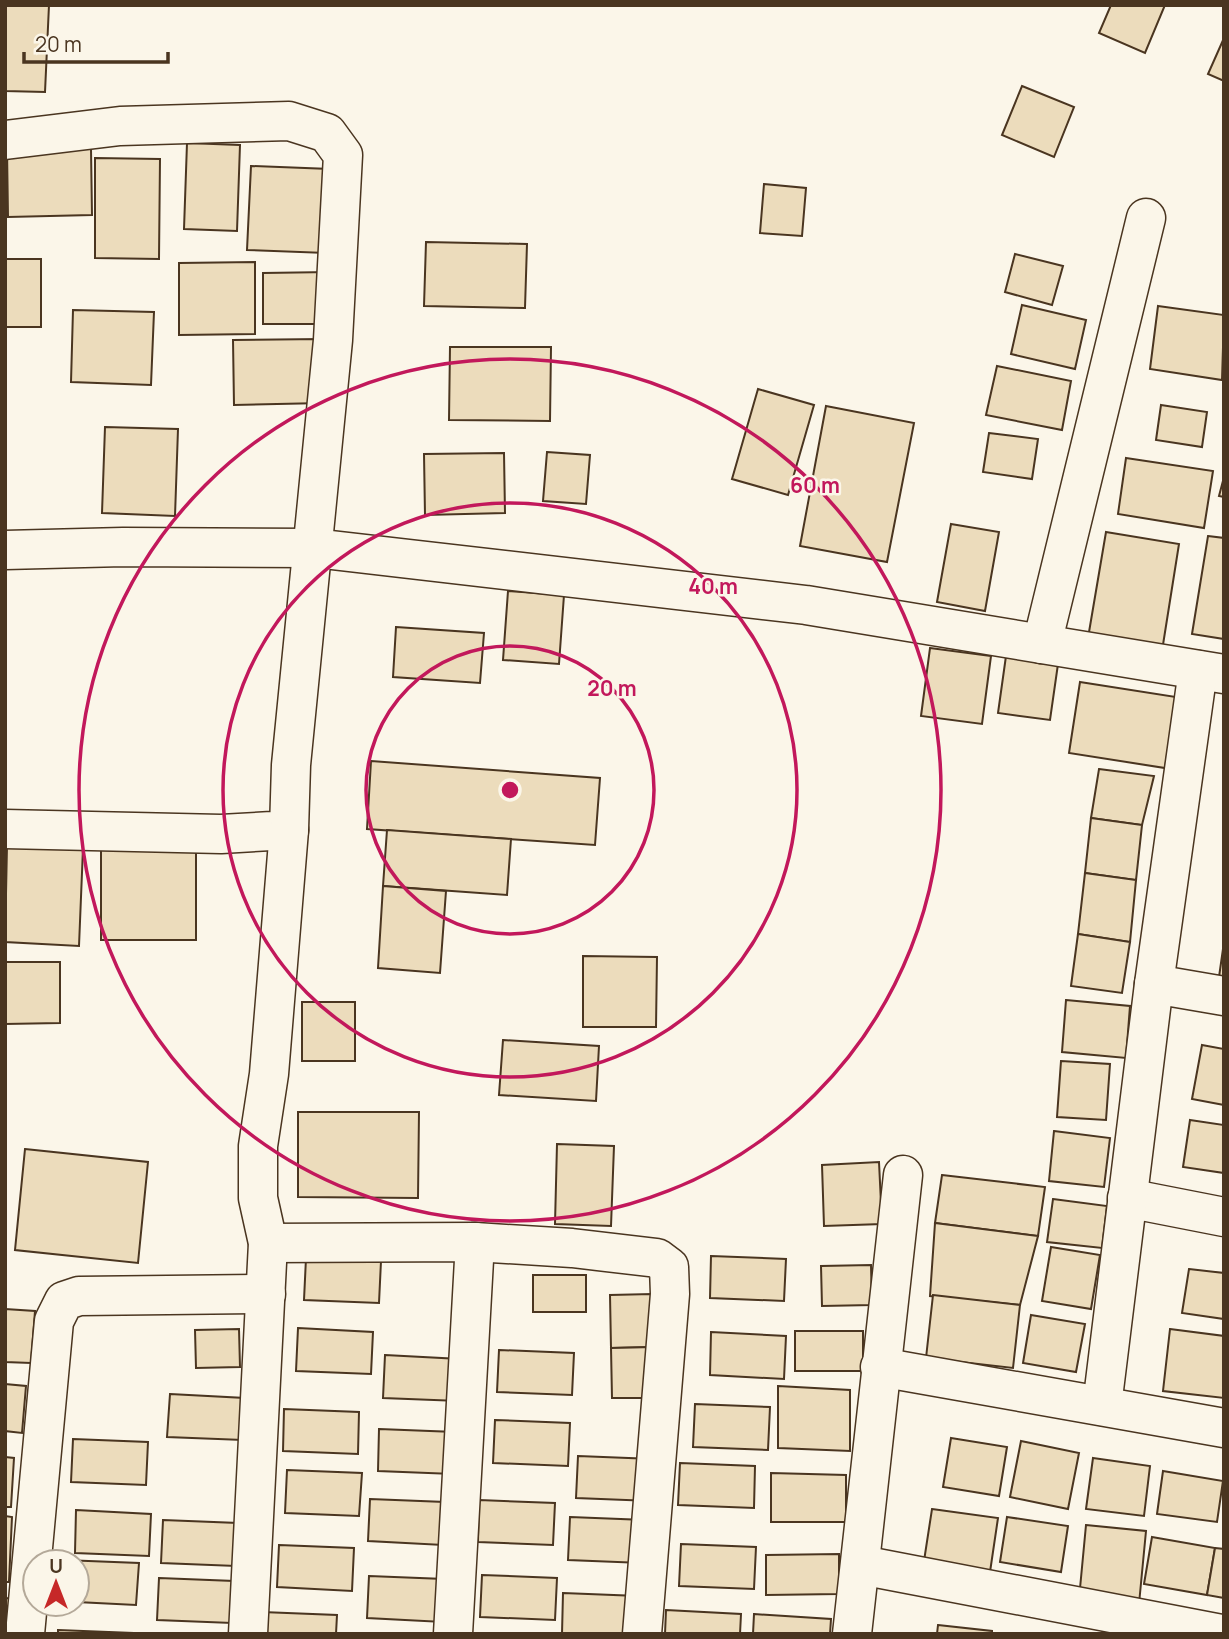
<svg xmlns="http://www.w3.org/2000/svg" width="1229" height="1639" viewBox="0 0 1229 1639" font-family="Manrope,sans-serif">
<rect width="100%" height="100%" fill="#fbf6e9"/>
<g fill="#ecdcbc" stroke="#4a3520" stroke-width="2">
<polygon points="5,5 49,5 45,92 5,91"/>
<polygon points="1111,5 1165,5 1145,53 1099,33"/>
<polygon points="1224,38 1224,81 1208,74"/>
<polygon points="1022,86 1074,107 1054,157 1002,135"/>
<polygon points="187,143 240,145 237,231 184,229"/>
<polygon points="7,149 91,149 92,215 8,217"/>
<polygon points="95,158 160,159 159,259 95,258"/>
<polygon points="251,166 330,169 326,253 247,250"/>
<polygon points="764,184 806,188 802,236 760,233"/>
<polygon points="426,242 527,244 525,308 424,306"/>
<polygon points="1015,254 1063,266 1052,305 1005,292"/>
<rect x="5" y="259" width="36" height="68"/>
<polygon points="255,262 255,334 179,335 179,263"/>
<polygon points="330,272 330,324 263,324 263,273"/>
<polygon points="1022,305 1086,320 1075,369 1011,354"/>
<polygon points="1158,306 1224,315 1222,380 1150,369"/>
<polygon points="73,310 154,312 151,385 71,382"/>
<polygon points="322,339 323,403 234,405 233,340"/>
<polygon points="450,347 551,347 550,421 449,420"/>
<polygon points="997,366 1071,381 1062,430 986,415"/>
<polygon points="758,389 814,405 788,495 732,479"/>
<polygon points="1161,405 1207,412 1202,447 1156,440"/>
<polygon points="826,406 914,423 887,562 800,546"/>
<polygon points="105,427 178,429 175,516 102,513"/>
<polygon points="989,433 1038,439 1032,479 983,472"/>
<polygon points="547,452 590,455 586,504 543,501"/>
<polygon points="504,453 505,513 425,515 424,454"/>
<polygon points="1126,458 1213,471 1204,528 1118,514"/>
<polygon points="1224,477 1224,497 1219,496"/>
<polygon points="951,524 999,532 985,611 937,602"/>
<polygon points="1106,532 1179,544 1162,651 1088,638"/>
<polygon points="1208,536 1224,538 1224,639 1192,634"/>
<polygon points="508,591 564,595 559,664 503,660"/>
<polygon points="396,627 484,633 480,683 393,677"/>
<polygon points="930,648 991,656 982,724 921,716"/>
<polygon points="1006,656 1058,664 1050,720 998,713"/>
<polygon points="1080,682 1176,697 1165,768 1069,753"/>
<polygon points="371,761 600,778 595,845 367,829"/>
<polygon points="1099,769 1154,776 1142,825 1091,818"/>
<polygon points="1091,818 1142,825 1136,880 1085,873"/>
<polygon points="387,830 511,839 507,895 383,886"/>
<rect x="101" y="839" width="95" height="101"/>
<polygon points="7,845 83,848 79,946 5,942"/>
<polygon points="1085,873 1136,880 1130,942 1078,934"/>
<polygon points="383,886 446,891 440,973 378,968"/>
<polygon points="1078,934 1130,942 1122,993 1071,986"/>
<polygon points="1224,942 1224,978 1219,977"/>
<polygon points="583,956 657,957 656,1027 583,1027"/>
<polygon points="5,962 60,962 60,1023 5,1024"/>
<polygon points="1066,1000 1130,1006 1126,1058 1062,1052"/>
<rect x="302" y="1002" width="53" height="59"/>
<polygon points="503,1040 599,1046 596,1101 499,1095"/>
<polygon points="1202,1045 1224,1049 1224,1105 1192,1099"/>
<polygon points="1061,1061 1110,1064 1106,1120 1057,1117"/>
<polygon points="298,1112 419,1112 418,1198 298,1197"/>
<polygon points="1190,1120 1224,1125 1224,1173 1183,1167"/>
<polygon points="1054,1131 1110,1138 1104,1187 1049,1181"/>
<polygon points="557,1144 614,1146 611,1226 555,1224"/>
<polygon points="25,1149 148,1162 138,1263 15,1250"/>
<polygon points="879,1162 882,1224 824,1226 822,1165"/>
<polygon points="942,1175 1045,1187 1038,1236 935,1223"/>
<polygon points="1053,1199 1107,1206 1102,1248 1047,1242"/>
<polygon points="935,1223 1038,1236 1020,1305 930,1296"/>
<polygon points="1051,1247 1100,1255 1091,1309 1042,1301"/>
<polygon points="711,1256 786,1259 784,1301 710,1298"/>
<polygon points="306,1258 381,1261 379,1303 304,1300"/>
<polygon points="871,1265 872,1305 822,1306 821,1266"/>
<polygon points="1189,1269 1224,1273 1224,1319 1182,1313"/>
<rect x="533" y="1275" width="53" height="37"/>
<polygon points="652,1294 654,1347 611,1348 610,1295"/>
<polygon points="933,1295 1020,1305 1013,1368 926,1358"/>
<polygon points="5,1309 35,1311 31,1363 5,1362"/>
<polygon points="1031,1315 1085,1324 1076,1372 1023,1363"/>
<polygon points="298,1328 373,1332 371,1374 296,1371"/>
<polygon points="239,1329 240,1367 196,1368 195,1330"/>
<polygon points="1170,1329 1224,1336 1224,1398 1163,1391"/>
<rect x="795" y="1331" width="68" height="40"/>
<polygon points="711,1332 786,1336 784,1379 710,1375"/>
<polygon points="654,1347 654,1398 612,1398 611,1348"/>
<polygon points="499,1350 574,1353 572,1395 497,1392"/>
<polygon points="385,1355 460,1359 459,1401 383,1398"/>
<polygon points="5,1384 26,1386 22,1433 5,1431"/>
<polygon points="778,1386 850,1390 850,1451 778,1448"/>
<polygon points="170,1394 245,1398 243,1440 167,1437"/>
<polygon points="695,1404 770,1407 768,1450 693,1447"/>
<polygon points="284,1409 359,1412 358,1454 283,1451"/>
<polygon points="495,1420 570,1423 568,1466 493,1463"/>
<polygon points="379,1429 455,1432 453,1474 378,1471"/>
<polygon points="951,1438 1007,1447 999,1496 943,1487"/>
<polygon points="73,1439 148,1442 146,1485 71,1482"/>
<polygon points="1021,1441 1079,1453 1068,1509 1010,1497"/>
<polygon points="578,1456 653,1459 651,1501 576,1498"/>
<polygon points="5,1457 14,1458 11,1507 5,1507"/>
<polygon points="1093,1458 1150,1466 1144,1516 1086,1509"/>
<polygon points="680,1463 755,1466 754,1508 678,1505"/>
<polygon points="287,1470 362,1473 359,1516 285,1513"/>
<polygon points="1163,1471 1223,1481 1217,1522 1157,1514"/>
<polygon points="771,1473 846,1475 846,1522 771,1522"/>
<polygon points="370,1499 445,1502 443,1545 368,1541"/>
<polygon points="479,1500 555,1503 553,1545 478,1542"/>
<polygon points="932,1509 998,1518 990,1572 924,1561"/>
<polygon points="76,1510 151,1514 149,1556 75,1553"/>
<polygon points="5,1516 12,1517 9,1582 5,1582"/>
<polygon points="570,1517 645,1520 642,1563 568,1560"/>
<polygon points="1007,1517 1068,1526 1061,1572 1000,1562"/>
<polygon points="163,1520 238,1523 236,1566 161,1563"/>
<polygon points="1086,1525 1146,1531 1139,1604 1079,1599"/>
<polygon points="1152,1537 1215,1548 1207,1595 1144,1584"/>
<polygon points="681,1544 756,1547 754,1589 679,1586"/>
<polygon points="279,1545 354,1548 352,1591 277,1587"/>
<polygon points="1215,1548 1224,1549 1224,1598 1207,1595"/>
<polygon points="839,1554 839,1594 766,1595 766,1555"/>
<polygon points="63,1560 139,1563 136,1605 77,1602 77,1562 63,1562"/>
<polygon points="482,1575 557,1578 555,1620 480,1617"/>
<polygon points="369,1576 444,1579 443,1622 367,1618"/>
<polygon points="159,1578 234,1581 232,1623 157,1620"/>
<polygon points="563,1593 638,1596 636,1634 562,1634"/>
<polygon points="5,1598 15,1599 15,1634 5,1634"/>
<polygon points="666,1610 741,1614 740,1634 665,1634"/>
<polygon points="262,1612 337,1615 336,1634 261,1634"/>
<polygon points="754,1614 831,1619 830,1634 753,1634"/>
<polygon points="938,1625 992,1631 992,1634 937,1634"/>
<polygon points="58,1630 133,1633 133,1634 58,1634"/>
</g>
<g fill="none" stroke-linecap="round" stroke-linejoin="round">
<g stroke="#4a3520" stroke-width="41">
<g id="minor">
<polyline points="5,140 120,126 289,121 327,133 343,155 333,340 291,765 289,830 221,834 5,829"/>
<polyline points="5,550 123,547 314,548 806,605 1224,674"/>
<polyline points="1042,644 1146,218"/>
<polyline points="1154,984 1224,996"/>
<polyline points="1127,1198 1224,1217"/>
<polyline points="475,1242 572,1248 657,1258 669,1267 670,1294 642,1634"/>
<polyline points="268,1243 475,1242 453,1634"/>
<polyline points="880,1367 1224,1428"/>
<polyline points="1102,1406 1154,984 1198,670"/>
<polyline points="861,1565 1221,1634"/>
<polyline points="25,1634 54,1321 64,1301 79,1296 266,1294"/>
<polyline points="248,1634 268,1243 258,1198 258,1146 269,1074 289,830"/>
<polyline points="852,1634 903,1175"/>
</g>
</g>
<use href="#minor" stroke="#fbf6e9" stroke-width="38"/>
</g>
<g fill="none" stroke="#c2185b" stroke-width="3.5">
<circle cx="510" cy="790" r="144"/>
<circle cx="510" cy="790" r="287"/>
<circle cx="510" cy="790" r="431"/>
</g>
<circle cx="510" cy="790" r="10" fill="#c2185b" stroke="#fbf6e9" stroke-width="3.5"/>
<g font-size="21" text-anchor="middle" font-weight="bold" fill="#c2185b" stroke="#fbf6e9" stroke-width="5" stroke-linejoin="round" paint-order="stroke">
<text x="815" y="493">60 m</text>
<text x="713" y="594">40 m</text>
<text x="612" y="696">20 m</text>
</g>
<rect width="1229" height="1639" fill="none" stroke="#4a3520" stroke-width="14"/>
<g transform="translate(56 1583)"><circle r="33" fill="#fbf6e9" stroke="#b4a999" stroke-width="2"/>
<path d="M0-5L12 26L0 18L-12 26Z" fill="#c62828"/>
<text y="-10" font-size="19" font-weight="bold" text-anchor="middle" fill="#4a3520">U</text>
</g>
<path d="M24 52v10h144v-10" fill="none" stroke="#4a3520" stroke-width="3.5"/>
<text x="35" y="52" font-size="21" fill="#4a3520" stroke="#fbf6e9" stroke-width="5" paint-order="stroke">20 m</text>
</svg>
